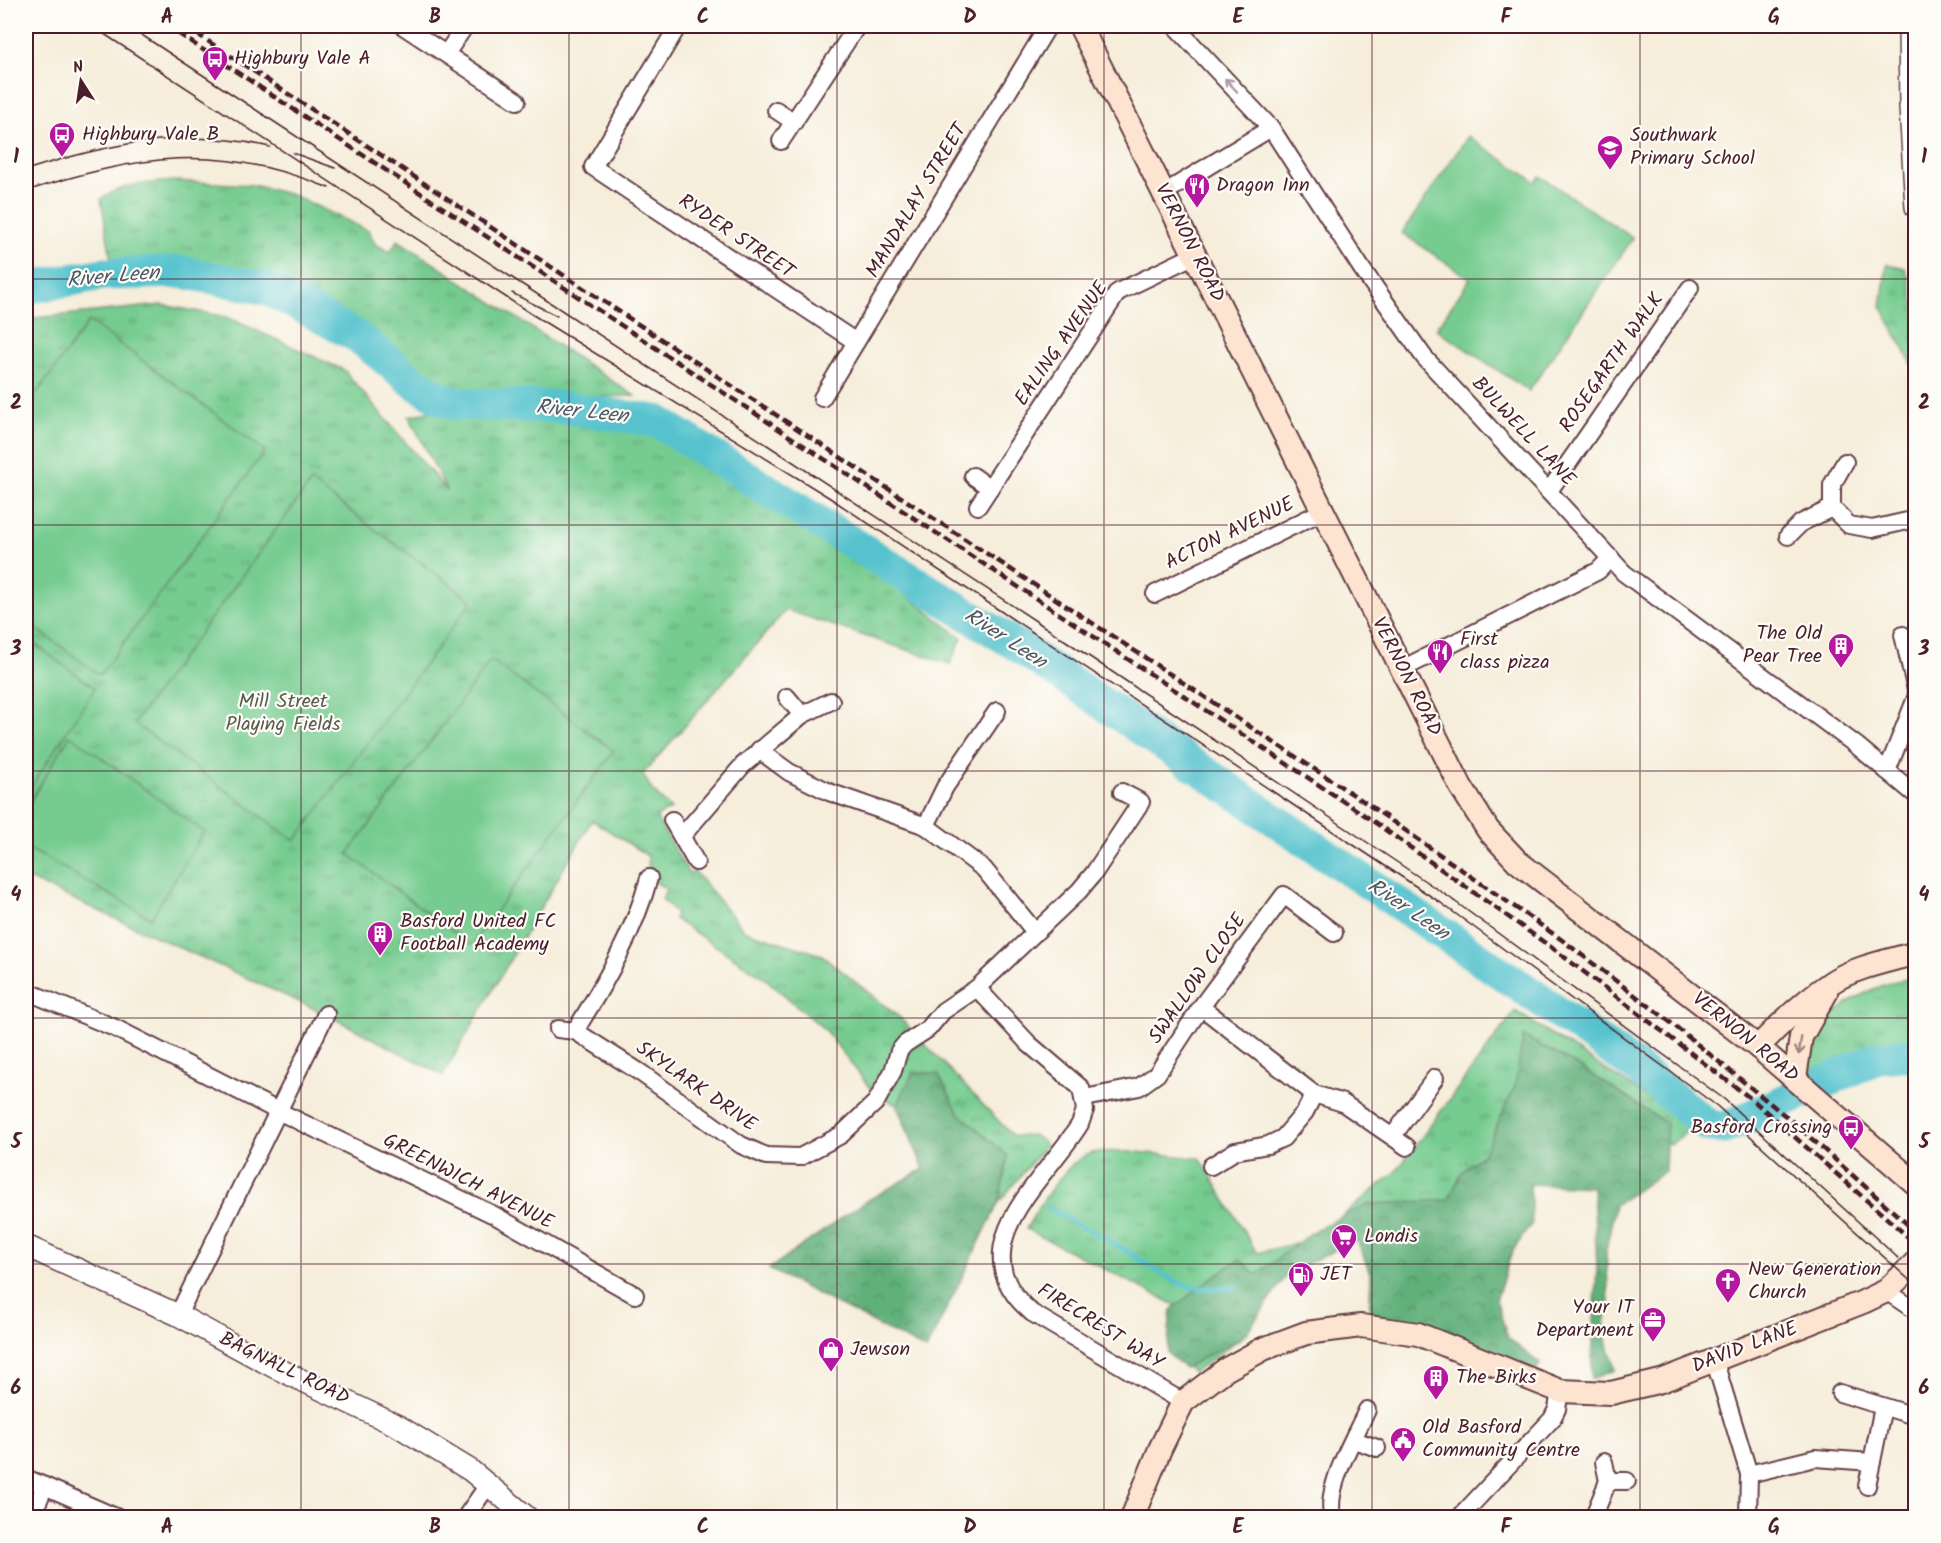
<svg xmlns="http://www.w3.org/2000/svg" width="1941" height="1543" viewBox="0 0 1941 1543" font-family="Kalam,sans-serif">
<defs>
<pattern id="grass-tufts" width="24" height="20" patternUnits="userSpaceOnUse" patternTransform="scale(1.5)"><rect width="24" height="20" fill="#76cc90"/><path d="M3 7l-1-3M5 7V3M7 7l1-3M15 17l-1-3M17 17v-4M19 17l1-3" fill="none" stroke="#63a576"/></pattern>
<pattern id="forest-crowns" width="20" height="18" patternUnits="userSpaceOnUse" patternTransform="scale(1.5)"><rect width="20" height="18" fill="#60b07a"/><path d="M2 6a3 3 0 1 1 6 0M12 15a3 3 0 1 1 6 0" fill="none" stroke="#518f64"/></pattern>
</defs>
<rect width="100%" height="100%" fill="#fdfcf7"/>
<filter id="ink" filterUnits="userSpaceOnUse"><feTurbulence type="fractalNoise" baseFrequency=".0167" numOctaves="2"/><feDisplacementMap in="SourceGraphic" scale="12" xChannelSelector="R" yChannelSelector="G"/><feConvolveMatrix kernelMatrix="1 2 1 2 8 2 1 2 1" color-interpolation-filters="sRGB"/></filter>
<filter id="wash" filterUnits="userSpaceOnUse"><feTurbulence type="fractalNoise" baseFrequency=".008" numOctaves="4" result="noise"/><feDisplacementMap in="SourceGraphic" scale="24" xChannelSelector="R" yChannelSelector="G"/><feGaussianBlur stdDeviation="1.35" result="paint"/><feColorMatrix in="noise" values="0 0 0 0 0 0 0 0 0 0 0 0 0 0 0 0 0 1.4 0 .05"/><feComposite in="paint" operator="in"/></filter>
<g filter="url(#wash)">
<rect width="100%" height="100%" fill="#f6edda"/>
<g fill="url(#grass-tufts)" stroke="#60765e" stroke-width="1.5">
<path d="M175,181L253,185L293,195L369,231L375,244L390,252L398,240L635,396L458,399L437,396L422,389L345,331L303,309L185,278L114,277L101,199C121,183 150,183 175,181Z"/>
<path d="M1887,264L1905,268C1918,300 1916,336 1915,370L1881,306Z"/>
<polygon points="162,305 227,317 344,370 447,491 409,416 442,409 658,417 827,533 962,638 950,664 786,610 643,774 652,790 671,809 656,817 689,874 694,871 745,931 822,955 899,1017 1013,1136 1034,1135 1046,1145 999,1202 926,1350 769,1269 865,1202 924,1169 897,1106 870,1088 825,1030 762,976 674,919 676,913 662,899 666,889 649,878 648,856 592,820 443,1075 326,1014 26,878 26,319"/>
<path d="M1906,979L1915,980V1038L1875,1045L1813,1074C1798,1024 1866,986 1906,979Z"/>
<path d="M1515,1011L1694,1127L1671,1144L1521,1106L1448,1206L1294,1257L1245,1335L1193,1373L1177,1355L1193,1314L1026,1229C1039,1206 1066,1160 1092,1153C1114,1148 1175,1156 1200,1158L1257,1253L1314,1239L1396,1172Z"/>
</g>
<g fill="url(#forest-crowns)" stroke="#556852" stroke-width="1.5">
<polygon points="1523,1036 1582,1068 1667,1124 1665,1171 1615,1205 1606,1251 1609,1304 1604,1329 1615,1370 1591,1379 1597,1268 1593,1187 1530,1184 1532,1223 1512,1252 1496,1300 1508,1338 1540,1364 1536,1370 1452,1333 1369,1315 1371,1276 1357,1240 1289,1272 1245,1335 1185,1368 1167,1353 1171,1310 1208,1280 1240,1259 1256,1275 1315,1230 1368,1204 1448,1200 1462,1172 1484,1153 1515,1086"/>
<polygon points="913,1072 938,1074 959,1113 1008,1156 999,1202 926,1350 769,1269 865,1202 924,1169 897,1106"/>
</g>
<g fill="#76cc90" stroke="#60765e" stroke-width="1.5">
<polygon points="1468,136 1536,182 1540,176 1633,238 1529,391 1436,329 1470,279 1402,233"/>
<polygon points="89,321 265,451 100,675 26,621 26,408"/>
<polygon points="311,482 472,601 295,841 134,723"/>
<polygon points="26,638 95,688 26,795"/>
<polygon points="491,660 614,751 471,945 348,854"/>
<polygon points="70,735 204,832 151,918 26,847 26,808"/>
</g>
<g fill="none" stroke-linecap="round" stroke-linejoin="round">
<path stroke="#55c2ce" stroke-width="5" d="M1048,1207C1073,1224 1100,1235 1125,1250C1172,1278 1177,1294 1236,1287"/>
<polyline stroke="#55c2ce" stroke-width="33" points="26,288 103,274 182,272 268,289 358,337 416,384 438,397 457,404 560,407 657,421 1018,646 1529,992 1634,1066 1709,1126 1725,1128 1879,1057 1916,1054"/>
</g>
</g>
<g filter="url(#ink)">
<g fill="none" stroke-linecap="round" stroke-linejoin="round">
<g stroke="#643e45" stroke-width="20">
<g id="minor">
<polyline points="403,26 517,101"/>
<polyline points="678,26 593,167 856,342"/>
<polyline points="1175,26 1271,128 1362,269 1424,357 1624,573 1856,745 1916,795"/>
<polyline points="446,54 465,26"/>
<polyline points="776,110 794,122"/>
<polyline points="781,141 857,26"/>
<polyline points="1164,193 1271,128"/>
<polyline points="822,398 1048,26"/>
<polyline points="1845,462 1832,485 1832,508 1849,525 1872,529 1916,519"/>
<polyline points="973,476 990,488"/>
<polyline points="1549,491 1690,288"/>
<polyline points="978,506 1118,292 1195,255"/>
<polyline points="1788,536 1801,523 1832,508"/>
<polyline points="1155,594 1323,511"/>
<polyline points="1903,635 1916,690"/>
<polyline points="1402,669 1598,571 1611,558"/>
<polyline points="787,697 802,715 831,701"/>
<polyline points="759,750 789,772 829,792 926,826 984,869 1035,932"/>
<polyline points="1887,771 1916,698"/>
<polyline points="672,820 696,862"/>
<polyline points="926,826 945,787 997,711"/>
<polyline points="682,836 743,765 802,715"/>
<path d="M977,988L1029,1044L1081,1088L1085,1110L1080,1124C1045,1181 955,1248 1032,1313L1183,1402"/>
<polyline points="26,991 115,1028 280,1112 494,1215 635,1295"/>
<polyline points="1201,1007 1314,1094 1343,1103 1407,1147"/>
<polyline points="558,1029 575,1031 641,1073 741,1145 766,1156 800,1157 841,1135 876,1102 893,1071 899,1051 905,1044 928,1029 943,1011 977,988 1079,891 1094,873 1141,802 1122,792"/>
<path d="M575,1031C605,983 634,933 649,878"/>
<polyline points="1085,1098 1139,1087 1157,1074 1201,1007 1284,895 1334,933"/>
<polyline points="1393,1136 1435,1078"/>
<polyline points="1211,1166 1235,1151 1268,1145 1283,1138 1305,1112 1314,1094"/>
<polyline points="1886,1291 1916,1311"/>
<polyline points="178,1315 326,1014"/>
<polyline points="1714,1359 1749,1474 1748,1518"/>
<polyline points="1840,1393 1908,1414"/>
<polyline points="1354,1440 1377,1448"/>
<polyline points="1604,1462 1608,1481 1627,1481"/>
<polyline points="1749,1474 1815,1458 1872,1462"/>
<polyline points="26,1478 118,1518"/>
<polyline points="1867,1486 1883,1407"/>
<polyline points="31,1518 45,1486"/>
<polyline points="465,1518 488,1485"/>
<path d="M1333,1518C1323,1490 1355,1437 1367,1410"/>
<polyline points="1459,1518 1552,1419 1557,1409 1560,1391"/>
<polyline points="1593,1518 1608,1481"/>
</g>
</g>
<g stroke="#643e45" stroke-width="24">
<g id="tertiary">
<polyline points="1909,26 1910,107 1916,207"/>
<polyline points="26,1246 178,1315 274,1367 398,1426 470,1470 528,1518"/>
</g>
</g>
<g stroke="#643e45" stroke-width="26">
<g id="secondary">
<polyline points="1080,26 1461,787 1488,830 1518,862 1758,1047 1916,1184"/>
<path d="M1758,1047C1780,1024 1805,1000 1832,982C1855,967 1889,961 1916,953"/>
<polyline points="1795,1078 1801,1037 1826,993"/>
<polyline points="1132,1518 1160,1449 1183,1402 1225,1370 1263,1349 1306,1333 1361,1326 1418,1334 1560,1391 1611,1393 1661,1381 1863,1302 1886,1291 1916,1262"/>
</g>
</g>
<use href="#minor" stroke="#fff" stroke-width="16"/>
<use href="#tertiary" stroke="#fff" stroke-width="21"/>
<use href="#secondary" stroke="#fde4d1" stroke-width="22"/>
<g stroke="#4a1f2b" stroke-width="1.5">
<polyline points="92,26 533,315 830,498 1441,903 1717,1106 1916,1286"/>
<polyline points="128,26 1051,631 1446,895 1724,1099 1898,1258"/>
<polyline points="293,153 335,168"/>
<path d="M26,170C107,144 185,127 270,147"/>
<path d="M26,191C137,156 216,141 329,188"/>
<polyline points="512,293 557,316"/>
</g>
<g stroke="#4a1f2b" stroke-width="4.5" stroke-dasharray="9 4.5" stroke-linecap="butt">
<polyline points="167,26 1363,814 1555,950 1754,1101 1916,1244"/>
<polyline points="185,26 1369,805 1562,940 1665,1018 1793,1122 1916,1232"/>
</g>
</g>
<defs><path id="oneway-shaft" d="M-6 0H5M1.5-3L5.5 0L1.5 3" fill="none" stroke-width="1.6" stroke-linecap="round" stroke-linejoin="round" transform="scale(1.5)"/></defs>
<use stroke="#ae9aa0" href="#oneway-shaft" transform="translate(1231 85) rotate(-133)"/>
<use stroke="#a4827e" href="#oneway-shaft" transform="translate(1800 1046) rotate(98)"/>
</g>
<path fill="none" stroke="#4a1f2b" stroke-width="1.5" stroke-opacity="0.55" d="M301,26V1518M569,26V1518M837,26V1518M1104,26V1518M1372,26V1518M1640,26V1518M26,279H1916M26,525H1916M26,771H1916M26,1018H1916M26,1264H1916"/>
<defs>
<g id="bus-pin" transform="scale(1.35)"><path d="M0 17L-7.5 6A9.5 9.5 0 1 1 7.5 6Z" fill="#b5179e" stroke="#fdfcf7"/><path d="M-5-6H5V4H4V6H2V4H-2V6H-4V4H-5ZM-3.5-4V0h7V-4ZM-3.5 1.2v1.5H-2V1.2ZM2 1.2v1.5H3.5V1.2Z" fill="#fff"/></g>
<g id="school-pin" transform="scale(1.35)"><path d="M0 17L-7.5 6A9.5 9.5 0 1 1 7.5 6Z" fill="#b5179e" stroke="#fdfcf7"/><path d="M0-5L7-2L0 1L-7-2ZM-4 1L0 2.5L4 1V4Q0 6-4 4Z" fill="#fff"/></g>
<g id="restaurant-pin" transform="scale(1.35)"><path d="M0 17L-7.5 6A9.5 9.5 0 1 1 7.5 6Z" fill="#b5179e" stroke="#fdfcf7"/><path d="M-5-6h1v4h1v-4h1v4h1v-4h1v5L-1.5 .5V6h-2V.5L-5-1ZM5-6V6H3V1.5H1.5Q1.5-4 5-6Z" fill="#fff"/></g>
<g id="building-pin" transform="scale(1.35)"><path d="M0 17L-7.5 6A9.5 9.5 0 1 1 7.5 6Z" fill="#b5179e" stroke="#fdfcf7"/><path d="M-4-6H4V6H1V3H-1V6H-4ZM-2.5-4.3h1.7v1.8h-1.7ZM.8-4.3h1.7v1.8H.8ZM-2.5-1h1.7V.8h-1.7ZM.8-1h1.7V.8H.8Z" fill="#fff"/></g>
<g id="supermarket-pin" transform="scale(1.35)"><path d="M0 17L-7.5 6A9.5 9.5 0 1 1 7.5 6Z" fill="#b5179e" stroke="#fdfcf7"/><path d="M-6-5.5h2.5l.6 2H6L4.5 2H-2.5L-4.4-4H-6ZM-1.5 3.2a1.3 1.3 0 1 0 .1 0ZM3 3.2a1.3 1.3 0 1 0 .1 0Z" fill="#fff"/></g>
<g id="fuel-pin" transform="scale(1.35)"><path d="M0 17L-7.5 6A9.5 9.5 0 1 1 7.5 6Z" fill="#b5179e" stroke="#fdfcf7"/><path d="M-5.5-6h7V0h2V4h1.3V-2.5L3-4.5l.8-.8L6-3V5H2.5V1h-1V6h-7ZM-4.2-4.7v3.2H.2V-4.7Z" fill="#fff"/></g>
<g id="church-pin" transform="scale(1.35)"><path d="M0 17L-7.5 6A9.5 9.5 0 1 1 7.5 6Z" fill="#b5179e" stroke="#fdfcf7"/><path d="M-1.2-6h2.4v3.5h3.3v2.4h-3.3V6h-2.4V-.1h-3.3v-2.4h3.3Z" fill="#fff"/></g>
<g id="office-pin" transform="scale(1.35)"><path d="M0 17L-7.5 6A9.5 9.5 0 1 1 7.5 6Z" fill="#b5179e" stroke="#fdfcf7"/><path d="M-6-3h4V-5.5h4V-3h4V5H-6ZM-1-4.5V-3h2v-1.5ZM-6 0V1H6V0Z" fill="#fff"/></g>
<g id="shop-pin" transform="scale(1.35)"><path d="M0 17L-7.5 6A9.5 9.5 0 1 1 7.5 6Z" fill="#b5179e" stroke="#fdfcf7"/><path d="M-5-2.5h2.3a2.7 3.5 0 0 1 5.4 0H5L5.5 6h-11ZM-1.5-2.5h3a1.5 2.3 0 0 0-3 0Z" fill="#fff"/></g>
<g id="civic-pin" transform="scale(1.35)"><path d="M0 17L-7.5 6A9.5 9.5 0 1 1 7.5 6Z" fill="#b5179e" stroke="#fdfcf7"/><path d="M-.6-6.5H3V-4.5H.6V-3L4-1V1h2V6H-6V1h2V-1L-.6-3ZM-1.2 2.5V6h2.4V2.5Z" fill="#fff"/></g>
</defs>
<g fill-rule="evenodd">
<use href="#bus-pin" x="215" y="59"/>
<use href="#bus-pin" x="62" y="135"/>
<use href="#school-pin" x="1610" y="148"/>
<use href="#restaurant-pin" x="1197" y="186"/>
<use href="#building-pin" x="1841" y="646"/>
<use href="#restaurant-pin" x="1440" y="652"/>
<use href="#building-pin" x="380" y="934"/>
<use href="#bus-pin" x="1851" y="1128"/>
<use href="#supermarket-pin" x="1344" y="1237"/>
<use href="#fuel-pin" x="1301" y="1275"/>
<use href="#church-pin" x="1728" y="1281"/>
<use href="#office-pin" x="1653" y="1320"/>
<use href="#shop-pin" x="831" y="1350"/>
<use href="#building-pin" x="1436" y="1378"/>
<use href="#civic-pin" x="1403" y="1440"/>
</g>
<g text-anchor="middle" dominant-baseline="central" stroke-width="4.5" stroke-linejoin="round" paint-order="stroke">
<g font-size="20" fill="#4a1f2b" stroke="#fdfcf7" text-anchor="start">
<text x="234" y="59">Highbury Vale A</text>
<text x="82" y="135">Highbury Vale B</text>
<text x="1630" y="136">Southwark<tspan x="1630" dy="23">Primary School</tspan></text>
<text x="1216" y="186">Dragon Inn</text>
<text x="1822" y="634" text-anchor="end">The Old<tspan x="1822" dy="23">Pear Tree</tspan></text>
<text x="1460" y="640">First<tspan x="1460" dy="23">class pizza</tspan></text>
<text x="400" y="922">Basford United FC<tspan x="400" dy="23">Football Academy</tspan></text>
<text x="1832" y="1128" text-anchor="end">Basford Crossing</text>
<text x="1364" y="1237">Londis</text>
<text x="1748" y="1270">New Generation<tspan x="1748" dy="23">Church</tspan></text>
<text x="1320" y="1275">JET</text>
<text x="1634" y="1308" text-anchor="end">Your IT<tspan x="1634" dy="23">Department</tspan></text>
<text x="850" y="1350">Jewson</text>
<text x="1456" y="1378">The Birks</text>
<text x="1422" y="1428">Old Basford<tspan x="1422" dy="23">Community Centre</tspan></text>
</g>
<g font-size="20" fill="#4a1f2b" stroke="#fdfcf7">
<text transform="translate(917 201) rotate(-59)">MANDALAY STREET</text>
<text transform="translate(736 237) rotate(34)">RYDER STREET</text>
<text transform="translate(1189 243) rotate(63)">VERNON ROAD</text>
<text transform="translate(1062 344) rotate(-55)">EALING AVENUE</text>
<text transform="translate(1612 363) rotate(-55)">ROSEGARTH WALK</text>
<text transform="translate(1523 432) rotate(47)">BULWELL LANE</text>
<text transform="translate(1230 534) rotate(-26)">ACTON AVENUE</text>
<text transform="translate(1406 677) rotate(63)">VERNON ROAD</text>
<text transform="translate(1198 979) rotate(-55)">SWALLOW CLOSE</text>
<text transform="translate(1745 1038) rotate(39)">VERNON ROAD</text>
<text transform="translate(696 1087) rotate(35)">SKYLARK DRIVE</text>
<text transform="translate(468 1182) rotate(27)">GREENWICH AVENUE</text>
<text transform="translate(1100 1327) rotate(32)">FIRECREST WAY</text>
<text transform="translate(1745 1348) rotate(-21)">DAVID LANE</text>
<text transform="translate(284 1369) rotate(26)">BAGNALL ROAD</text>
</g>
<g font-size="20" fill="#595c4e" stroke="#fdfcf7">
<text x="283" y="702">Mill Street<tspan x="283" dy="23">Playing Fields</tspan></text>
</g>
<g font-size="21" font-style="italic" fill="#4e5864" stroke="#fdfcf7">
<text transform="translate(113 277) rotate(-5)">River Leen</text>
<text transform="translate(582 412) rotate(6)">River Leen</text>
<text transform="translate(1005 639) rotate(33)">River Leen</text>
<text transform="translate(1408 910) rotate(34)">River Leen</text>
</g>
</g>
<rect width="1941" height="1543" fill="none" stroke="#fdfcf7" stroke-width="66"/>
<g transform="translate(81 81) rotate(348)" stroke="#fdfcf7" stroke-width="4.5" paint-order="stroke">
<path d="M0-4.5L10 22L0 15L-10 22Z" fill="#4a1f2b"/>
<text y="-9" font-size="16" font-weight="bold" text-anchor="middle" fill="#4a1f2b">N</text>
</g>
<rect x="33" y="33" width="1875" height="1477" fill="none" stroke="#4a1f2b" stroke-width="2"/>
<g font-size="20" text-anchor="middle" font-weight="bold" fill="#4a1f2b">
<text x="167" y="23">A</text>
<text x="435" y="23">B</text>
<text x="703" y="23">C</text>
<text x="970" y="23">D</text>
<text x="1238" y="23">E</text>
<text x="1506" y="23">F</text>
<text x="1774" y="23">G</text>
<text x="16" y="163">1</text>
<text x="1924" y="163">1</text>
<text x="16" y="409">2</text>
<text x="1924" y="409">2</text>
<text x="16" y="655">3</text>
<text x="1924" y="655">3</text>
<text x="16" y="901">4</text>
<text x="1924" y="901">4</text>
<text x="16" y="1148">5</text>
<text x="1924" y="1148">5</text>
<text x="16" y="1394">6</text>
<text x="1924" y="1394">6</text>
<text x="167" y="1533">A</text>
<text x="435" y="1533">B</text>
<text x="703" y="1533">C</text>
<text x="970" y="1533">D</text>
<text x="1238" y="1533">E</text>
<text x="1506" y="1533">F</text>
<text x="1774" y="1533">G</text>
</g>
</svg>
